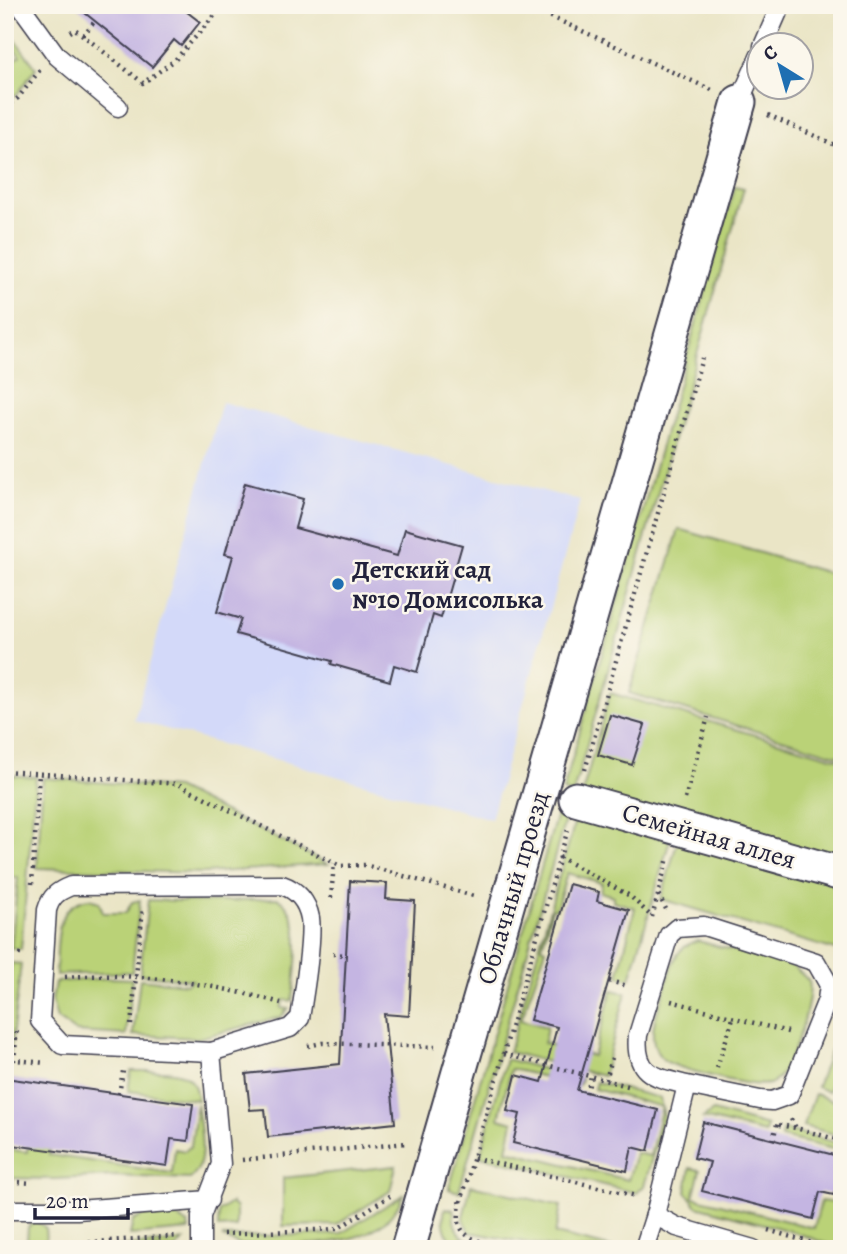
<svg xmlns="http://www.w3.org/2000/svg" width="847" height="1254" viewBox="0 0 847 1254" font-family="Alegreya,serif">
<rect width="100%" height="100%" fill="#fbf7ec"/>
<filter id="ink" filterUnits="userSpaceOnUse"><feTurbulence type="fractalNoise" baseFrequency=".0143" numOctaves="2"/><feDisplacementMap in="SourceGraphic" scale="14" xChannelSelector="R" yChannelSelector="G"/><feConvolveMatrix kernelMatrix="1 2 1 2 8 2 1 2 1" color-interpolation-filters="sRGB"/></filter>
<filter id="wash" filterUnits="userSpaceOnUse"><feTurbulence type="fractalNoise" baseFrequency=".00686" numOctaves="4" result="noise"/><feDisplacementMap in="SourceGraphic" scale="28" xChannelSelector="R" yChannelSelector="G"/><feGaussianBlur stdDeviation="1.57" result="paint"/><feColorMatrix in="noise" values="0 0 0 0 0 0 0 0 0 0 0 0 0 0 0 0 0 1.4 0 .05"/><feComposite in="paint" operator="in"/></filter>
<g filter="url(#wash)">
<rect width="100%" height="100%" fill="#eae5c6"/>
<polygon fill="#d3d9f9" points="222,402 580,501 491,819 134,720"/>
<g fill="#bad277" stroke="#6e7a59" stroke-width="2">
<polygon points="5,26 36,68 18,93 5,102 5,67 20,56 5,36"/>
<polygon points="735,186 744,188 573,794 563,791"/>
<polygon points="679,529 842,577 842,757 629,693"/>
<polygon points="610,693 842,760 842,869 582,794"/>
<polygon points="5,775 36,777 21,949 11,948 18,878 5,877"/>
<polygon points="43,778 176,788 328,864 204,873 37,868"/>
<polygon points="580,804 673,829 630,979 618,976 635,908 613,901 613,896 600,892 602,883 567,873 556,909 552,909 542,947 546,949 521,1020 547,1027 544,1043 593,1056 612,990 626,993 603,1076 509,1052"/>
<polygon points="558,810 567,813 459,1192 449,1189"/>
<polygon points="680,832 842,879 842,952 661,899"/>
<path d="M277,898C307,914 295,972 292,1001L284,1000L281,1008L288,1009L281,1017L199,1038L133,1035L140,979L187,984L192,980L140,974L148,900L213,902Z"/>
<path d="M90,899L99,902L103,913H126L132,902L140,900L132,972L56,975C58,946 52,903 90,899Z"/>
<path d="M698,941L793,966L809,981C814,1000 790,1075 772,1083C757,1090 686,1070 669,1063C662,1060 657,1053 655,1047C648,1029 661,1003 666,985C672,965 675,946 698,941Z"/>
<polygon points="11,963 21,964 10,1055 5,1054 5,1007"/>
<polygon points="110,978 132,979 126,1035 76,1032 57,1019 52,1001 55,982"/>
<polygon points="839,1027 842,1028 842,1056 828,1092 817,1087"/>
<polygon points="506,1059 581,1079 579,1085 511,1069 499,1118 513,1122 507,1150 628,1180 636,1153 650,1156 662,1107 594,1089 596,1082 660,1098 664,1117 644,1186 637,1193 480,1156"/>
<path d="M131,1071C159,1072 196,1063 197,1100L128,1091Z"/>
<polygon points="815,1094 842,1104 842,1136 803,1126"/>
<path d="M197,1103C199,1125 210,1164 190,1179L115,1176L55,1179L5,1178V1149L27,1152L30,1131L52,1132L49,1155L172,1173L175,1149L185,1151L191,1146Z"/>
<polygon points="713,1111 767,1126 765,1133 703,1118"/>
<polygon points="783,1129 842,1144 842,1151 781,1137"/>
<polygon points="396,1166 390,1191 336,1225 283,1226 283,1178"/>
<polygon points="690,1168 700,1170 693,1197 814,1228 821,1201 836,1203 842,1181 842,1245 839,1248 794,1232 697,1206 686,1192"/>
<polygon points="471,1185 561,1206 555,1234 618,1249 563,1249 469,1232 463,1217"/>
<path d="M403,1195C383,1254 294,1244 239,1245L222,1237L340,1234Z"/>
<polygon points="231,1203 236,1208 236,1227 218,1228 219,1211"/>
<path d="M445,1208L454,1210C452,1229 460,1238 476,1244V1249H460C446,1238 441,1226 445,1208Z"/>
<polygon points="144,1215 176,1217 188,1224 189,1230 130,1235 133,1221"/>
<polygon points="35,1221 45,1227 46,1241 27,1241 28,1227"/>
<polygon points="184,1241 174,1249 92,1249"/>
</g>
<g id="blocks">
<g fill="#c4b5e2">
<polygon points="75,5 178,5 200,22 181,46 174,40 152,67"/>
<polygon points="245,483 303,499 295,528 397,556 405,529 462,545 441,618 433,615 417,672 394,665 390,681 331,664 332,661 236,634 241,619 217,612 233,556 225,554"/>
<polygon points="610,715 645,725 632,765 598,755"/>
<polygon points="350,881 387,883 386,899 415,901 409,1016 384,1014 395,1123 268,1137 265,1109 250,1110 246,1074 340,1064"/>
<polygon points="569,884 599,892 597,901 629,910 577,1090 658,1110 648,1151 632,1147 627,1171 513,1143 520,1114 507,1111 516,1075 542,1082 557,1027 530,1020"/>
<polygon points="5,1078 193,1104 188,1141 171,1139 167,1166 5,1144"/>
<polygon points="703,1122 842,1157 834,1195 820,1192 813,1219 702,1191 710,1162 694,1158"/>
</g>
</g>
</g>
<g filter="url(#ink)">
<use href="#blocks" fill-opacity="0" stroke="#403f50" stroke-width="2"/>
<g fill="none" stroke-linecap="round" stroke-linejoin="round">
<g stroke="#403f50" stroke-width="21">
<g id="lane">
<polyline points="20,5 57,56 118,107"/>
<polyline points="763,46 781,5"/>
<polyline points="739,102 760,55"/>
<path d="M282,885C297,890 307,902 310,918C313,940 304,994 300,1018L290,1028L211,1052L62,1045L40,1021L47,910C51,896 58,891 71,886Z"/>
<polyline points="5,1210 77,1210 209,1200"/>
<path d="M655,1215L687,1085C655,1077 634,1075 638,1035L669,935L677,928L704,926L816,962L829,985L827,1000L789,1095L772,1101L760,1100L687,1085"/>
<polyline points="201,1249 201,1216 221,1164 211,1052"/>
<polyline points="644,1249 655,1215 677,1227 753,1249"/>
</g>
</g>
<g stroke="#403f50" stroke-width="37">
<g id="street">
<polyline points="576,799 842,874"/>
<polyline points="408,1249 739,102"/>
</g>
</g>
<g stroke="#403f50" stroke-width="4.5" stroke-dasharray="2 5" stroke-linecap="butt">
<polyline points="525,5 712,90"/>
<polyline points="70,32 75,29 143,83 175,60 224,5"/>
<polyline points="83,35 95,21"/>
<polyline points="5,107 18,98 40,70"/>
<polyline points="768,115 842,148"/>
<polyline points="585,770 702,358"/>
<polyline points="5,771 178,784 340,866 365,865 477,897"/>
<polyline points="685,799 708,717"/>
<polyline points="559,857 630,896 652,917"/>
<polyline points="32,884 39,773"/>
<polyline points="331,898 334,863"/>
<polyline points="666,909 658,894 668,858"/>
<polyline points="652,917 658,895"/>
<polyline points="5,953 22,954"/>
<polyline points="333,954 346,955"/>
<path d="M65,977C140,972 209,983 281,1003"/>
<polyline points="609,981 628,986"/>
<polyline points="671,1001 788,1032"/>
<polyline points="131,1025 143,908"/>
<polyline points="308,1046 322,1043 435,1047"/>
<polyline points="504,1054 628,1086"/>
<polyline points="5,1059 46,1063"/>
<polyline points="14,1061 17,1029"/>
<polyline points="717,1068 733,1018"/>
<polyline points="606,1080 613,1054"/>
<polyline points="587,1093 591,1076"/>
<polyline points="119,1094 123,1071"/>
<polyline points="791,1119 796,1128 842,1141"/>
<polyline points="779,1125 796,1128"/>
<polyline points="773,1140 777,1124"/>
<polyline points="474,1158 636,1196"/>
<polyline points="242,1160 407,1143"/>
<polyline points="5,1181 31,1183"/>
<path d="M459,1201C461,1208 456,1219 461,1228C470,1246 511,1246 529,1249"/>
<polyline points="461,1202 568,829"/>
<polyline points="768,1230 832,1249"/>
<polyline points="223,1234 337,1229 390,1196"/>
<polyline points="5,1244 39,1246 179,1236"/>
</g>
<use href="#lane" stroke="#fff" stroke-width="18"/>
<use href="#street" stroke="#fff" stroke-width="33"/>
</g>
</g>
<circle fill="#1f6fb2" stroke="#fbf7ec" stroke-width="2.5" cx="338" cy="584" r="7"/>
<g text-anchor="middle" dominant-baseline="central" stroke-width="5" stroke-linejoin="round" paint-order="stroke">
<g font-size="26" font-weight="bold" fill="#22223b" stroke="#fbf7ec" text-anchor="start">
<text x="352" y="569">Детский сад<tspan x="352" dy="30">№10 Домисолька</tspan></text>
</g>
<g font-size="26" fill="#22223b" stroke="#fbf7ec">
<text transform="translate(709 836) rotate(16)">Семейная аллея</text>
<text transform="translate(513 888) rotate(-74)">Облачный проезд</text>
</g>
</g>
<rect width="847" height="1254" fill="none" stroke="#fbf7ec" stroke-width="28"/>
<g transform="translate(780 66) rotate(323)"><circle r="33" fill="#fbf7ec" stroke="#a4a2a5" stroke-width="2"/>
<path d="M0-5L12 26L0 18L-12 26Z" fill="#1f6fb2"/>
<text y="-10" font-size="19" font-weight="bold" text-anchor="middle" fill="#22223b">С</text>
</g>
<path d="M35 1208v10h93v-10" fill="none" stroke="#22223b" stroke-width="3.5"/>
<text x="46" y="1208" font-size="21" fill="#22223b" stroke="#fbf7ec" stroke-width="5" paint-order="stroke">20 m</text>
</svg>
